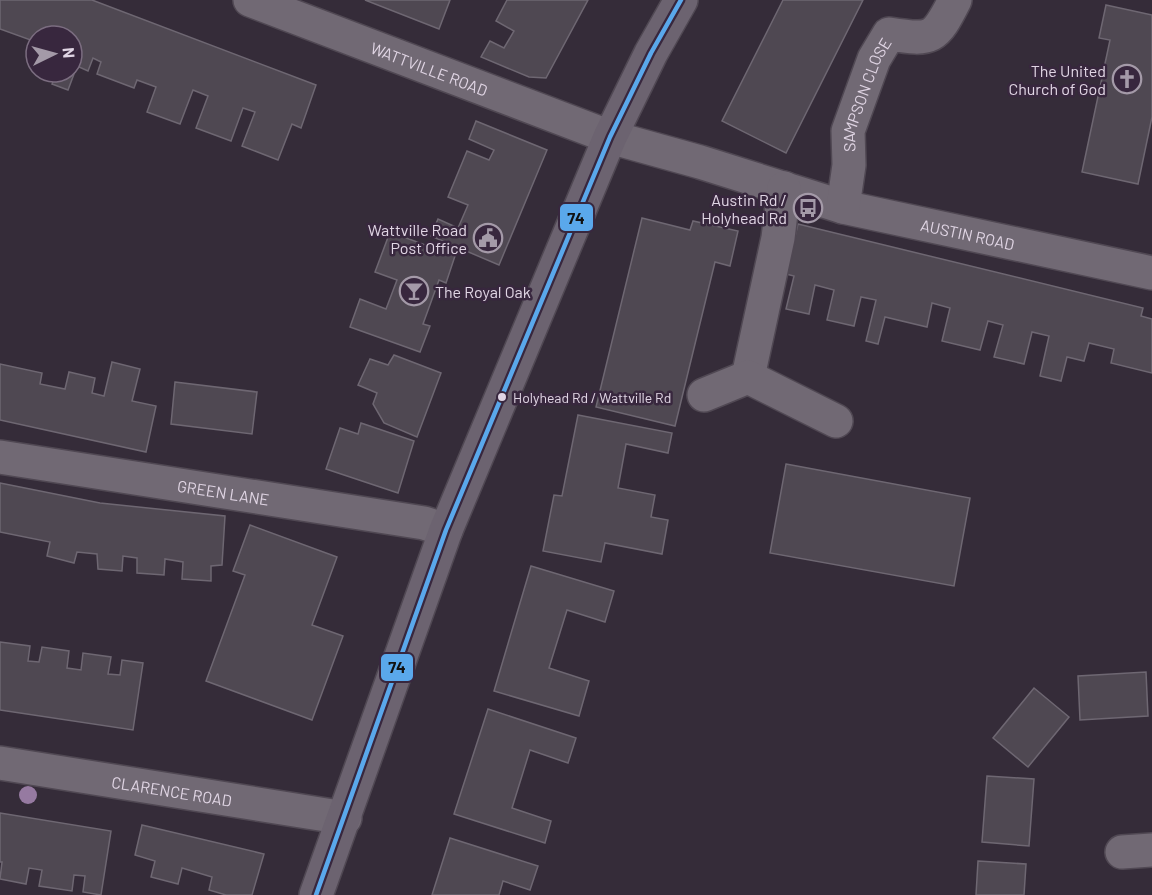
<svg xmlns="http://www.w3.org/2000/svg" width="1152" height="895" viewBox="0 0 1152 895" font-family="Barlow,sans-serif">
<rect width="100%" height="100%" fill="#352c39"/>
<g fill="#4f4852" stroke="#6e6772" stroke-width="1.5">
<polygon points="0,0 92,0 316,85 301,128 292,124 278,160 242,146 255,112 243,108 231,141 196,128 208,96 193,90 180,124 147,112 156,87 137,80 134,88 97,74 101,62 93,58 88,71 77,66 68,90 52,84 57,72 72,72 72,36 36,36 36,42 0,29"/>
<polygon points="365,0 450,0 439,29"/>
<polygon points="507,0 588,0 546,78 529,77 481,57 490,41 504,48 514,31 496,21"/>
<polygon points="783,0 863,0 786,153 722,121"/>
<polygon points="1106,5 1152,15 1152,117 1138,184 1082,172 1110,40 1099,38"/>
<polygon points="476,121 547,150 499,265 431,236 438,219 458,228 468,205 448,197 467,151 489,160 494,150 469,139"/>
<polygon points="642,218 690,230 693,221 738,231 730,266 715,262 675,426 596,407"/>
<polygon points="798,224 1143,308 1141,316 1152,319 1152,373 1111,363 1114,349 1089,343 1084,361 1067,357 1061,381 1040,376 1049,336 1032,332 1024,364 994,357 1003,325 988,321 980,350 942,341 950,308 932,303 927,327 885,317 878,344 866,341 876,300 861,297 854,326 827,320 834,290 815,285 809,314 786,309 794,276 786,274"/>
<polygon points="390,232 455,256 446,283 439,280 423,324 430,326 420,352 350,327 360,299 386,309 397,280 375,272"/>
<polygon points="394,355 441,373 417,437 384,423 373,404 377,393 358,385 370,359 388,365"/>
<polygon points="112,362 140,369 132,401 156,406 146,452 0,420 0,364 42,373 40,384 65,389 69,372 95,378 92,393 104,396"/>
<polygon points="175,382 257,392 252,434 171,424"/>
<polygon points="578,415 672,433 668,453 626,444 618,488 655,495 651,517 668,520 662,554 605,543 601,562 543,551 554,495 562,496"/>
<polygon points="361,423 414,441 398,493 326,469 340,428 358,434"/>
<polygon points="786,464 970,498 954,586 770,553"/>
<polygon points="0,483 100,503 225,516 222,565 211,566 211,581 182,579 183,562 165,559 164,575 137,573 137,558 123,556 122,571 98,569 97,554 77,552 74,563 47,556 50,542 0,532"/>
<polygon points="250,525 337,557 312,625 343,636 312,720 206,681 245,575 233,571"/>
<polygon points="531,566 614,591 605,622 567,610 549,668 589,681 579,716 494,691"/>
<polygon points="0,642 30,646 28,661 39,662 42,647 69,651 67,668 81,670 83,653 111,657 108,674 120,675 122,660 143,663 133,730 0,710"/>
<polygon points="1146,672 1148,716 1080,720 1078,676"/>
<polygon points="1034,688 1069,717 1028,767 993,738"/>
<polygon points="488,709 576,738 568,763 530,750 512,808 551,821 545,843 454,814"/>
<polygon points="987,776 1034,779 1029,846 982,842"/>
<polygon points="0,813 111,831 101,895 83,892 85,876 74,875 72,891 39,886 42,870 29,868 26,884 0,879 2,862 0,862"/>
<polygon points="142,825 264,854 252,895 226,895 209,890 212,877 182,868 178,884 151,877 155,861 135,855"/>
<polygon points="450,838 538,866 530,890 503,881 499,895 432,895"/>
<polygon points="978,861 1026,864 1024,895 976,895"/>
</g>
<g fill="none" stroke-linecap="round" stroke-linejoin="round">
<g stroke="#504853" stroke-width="36">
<g id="street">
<path id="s1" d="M250,0L610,137L700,162L843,207L1152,273"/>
<path id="s2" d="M843,207L849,165L848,131L874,59L889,34C933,41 935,39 955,0"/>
<polyline points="748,377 778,238 784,188"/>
<polyline points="704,395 748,377 836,421"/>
<path id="s3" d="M0,457L424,523L446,530"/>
<path id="s4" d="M0,763L345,818"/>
<polyline points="1122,852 1152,850"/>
</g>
</g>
<g stroke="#504853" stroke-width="36">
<polyline id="highway" points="316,895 446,530 610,137 651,53 681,0"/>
</g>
<use href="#street" stroke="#716974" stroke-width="33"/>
<use href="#highway" stroke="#6c6370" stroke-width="33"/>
<g stroke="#38273e" stroke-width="9">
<polyline id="bus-1" points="316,895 446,530 610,137 651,53 681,0"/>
</g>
<use href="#bus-1" stroke="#5aa8eb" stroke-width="4.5"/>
</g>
<circle fill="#967aa1" cx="28" cy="795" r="9"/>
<defs>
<g id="church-ring" transform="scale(1.5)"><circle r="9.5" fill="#38273e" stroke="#a49aa8" stroke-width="1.5"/><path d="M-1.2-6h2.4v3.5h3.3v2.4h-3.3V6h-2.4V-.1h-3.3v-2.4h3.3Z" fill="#a49aa8"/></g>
<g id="bus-ring" transform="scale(1.5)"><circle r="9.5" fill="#38273e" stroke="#a49aa8" stroke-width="1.5"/><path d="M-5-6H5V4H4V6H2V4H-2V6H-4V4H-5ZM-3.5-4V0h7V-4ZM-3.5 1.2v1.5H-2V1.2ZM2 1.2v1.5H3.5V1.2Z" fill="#a49aa8"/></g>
<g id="civic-ring" transform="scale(1.5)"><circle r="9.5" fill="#38273e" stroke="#a49aa8" stroke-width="1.5"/><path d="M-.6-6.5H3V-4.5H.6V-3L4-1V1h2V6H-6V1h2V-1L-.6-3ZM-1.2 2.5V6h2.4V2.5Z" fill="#a49aa8"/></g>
<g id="bar-ring" transform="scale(1.5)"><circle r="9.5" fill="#38273e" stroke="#a49aa8" stroke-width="1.5"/><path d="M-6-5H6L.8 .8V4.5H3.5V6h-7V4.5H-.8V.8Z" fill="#a49aa8"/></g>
</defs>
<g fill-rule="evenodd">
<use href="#church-ring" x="1127" y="79"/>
<use href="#bus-ring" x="808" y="208"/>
<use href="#civic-ring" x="488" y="238"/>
<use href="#bar-ring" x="414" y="291"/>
</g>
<circle fill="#e0d5e4" stroke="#38273e" stroke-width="2" cx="502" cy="397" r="5"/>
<g text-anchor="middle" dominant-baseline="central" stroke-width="5" stroke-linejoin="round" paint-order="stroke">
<g font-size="14" fill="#e0d5e4" stroke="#38273e" text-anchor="start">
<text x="513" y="397">Holyhead Rd / Wattville Rd</text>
</g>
<g font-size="16" fill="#e0d5e4" stroke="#38273e">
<text stroke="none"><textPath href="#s1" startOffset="192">WATTVILLE ROAD</textPath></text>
<text stroke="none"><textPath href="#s2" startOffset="116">SAMPSON CLOSE</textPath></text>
<text stroke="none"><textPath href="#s1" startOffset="756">AUSTIN ROAD</textPath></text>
<text stroke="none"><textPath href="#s3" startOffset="226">GREEN LANE</textPath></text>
<text stroke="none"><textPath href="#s4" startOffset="174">CLARENCE ROAD</textPath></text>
</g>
<g font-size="16" fill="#e0d5e4" stroke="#38273e" text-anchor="end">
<text x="1106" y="70">The United<tspan x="1106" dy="18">Church of God</tspan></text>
<text x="787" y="199">Austin Rd /<tspan x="787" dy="18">Holyhead Rd</tspan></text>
<text x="467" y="229">Wattville Road<tspan x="467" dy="18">Post Office</tspan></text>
<text x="435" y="291" text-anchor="start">The Royal Oak</text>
</g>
</g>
<g stroke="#38273e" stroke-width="2">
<rect x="559" y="203" width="35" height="29" rx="6" fill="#5aa8eb"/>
<rect x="380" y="653" width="34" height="29" rx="6" fill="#5aa8eb"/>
</g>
<g font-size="16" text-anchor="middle" font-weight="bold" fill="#111">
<text x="576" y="224">74</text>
<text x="397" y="673">74</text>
</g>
<g transform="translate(54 54) rotate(85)"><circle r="28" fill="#38273e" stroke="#7b6d80" stroke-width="1.5"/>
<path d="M0-4.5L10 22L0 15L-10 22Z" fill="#a49aa8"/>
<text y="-9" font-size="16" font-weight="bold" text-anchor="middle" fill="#e0d5e4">N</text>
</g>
</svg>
